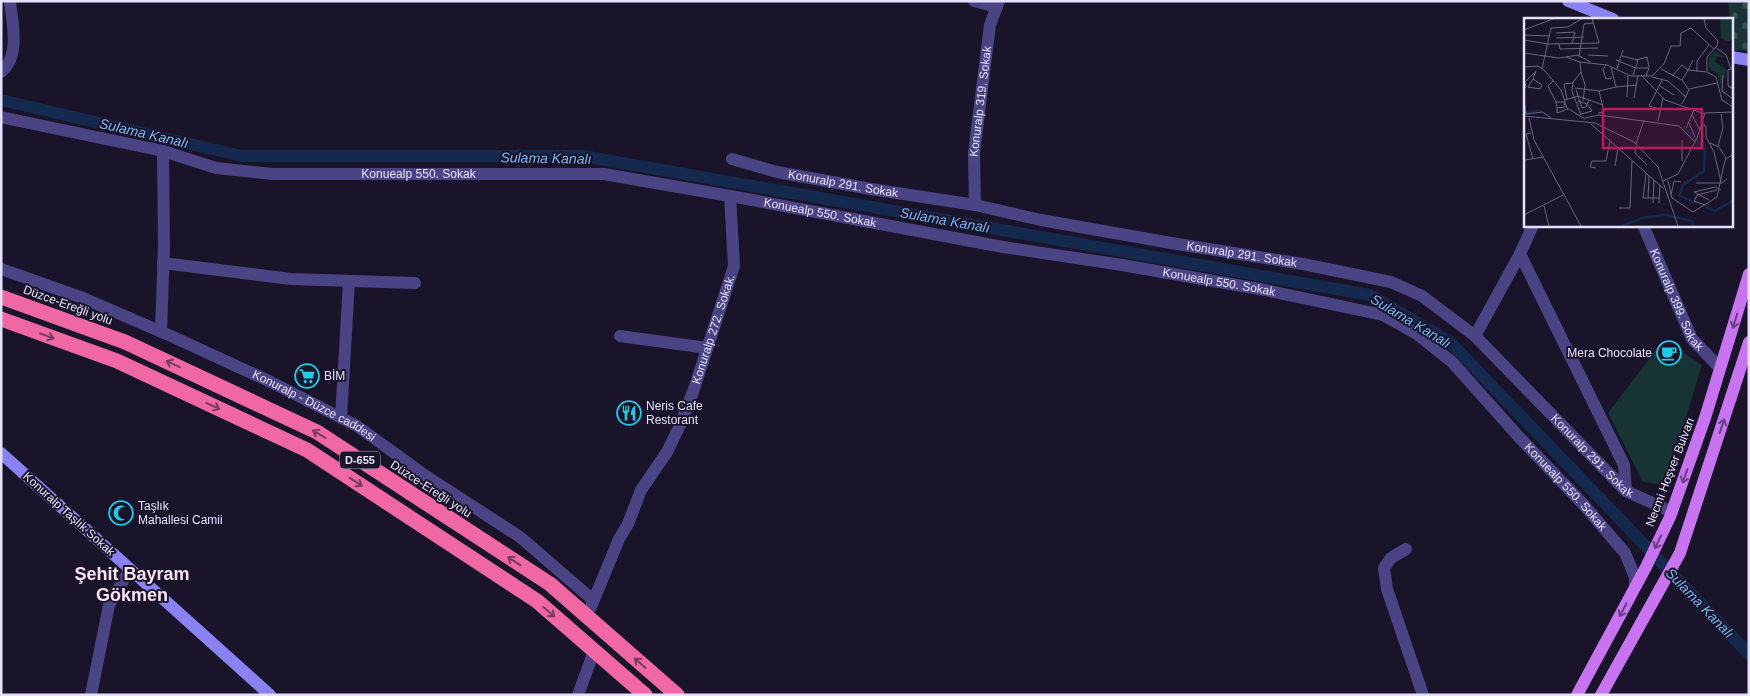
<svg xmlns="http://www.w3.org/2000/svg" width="1750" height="696" viewBox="0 0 1750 696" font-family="Arial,sans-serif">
<defs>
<pattern id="cemetery-stones" width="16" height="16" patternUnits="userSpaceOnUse" patternTransform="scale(1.25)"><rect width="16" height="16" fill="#183334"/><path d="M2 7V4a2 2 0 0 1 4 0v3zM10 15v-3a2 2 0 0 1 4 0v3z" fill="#395052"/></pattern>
</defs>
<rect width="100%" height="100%" fill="#19142a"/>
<polygon fill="#183334" points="1664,340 1702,365 1665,485 1643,482 1608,413"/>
<polygon fill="url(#cemetery-stones)" points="1728,1 1749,1 1749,51 1733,50 1731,19 1730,19"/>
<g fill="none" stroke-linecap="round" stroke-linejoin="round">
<polyline stroke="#15284d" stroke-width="12" points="1,100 242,156 583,156 1370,295 1450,342 1749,654"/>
<g stroke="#4a4484" stroke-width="12">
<polyline points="974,1 997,7"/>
<path d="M1,72C21,56 12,23 10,1"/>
<path id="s1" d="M1,117L163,151L216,168L273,174H604L747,199L1003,247L1122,265L1265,290L1383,315L1417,334L1452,362L1519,437L1583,504L1625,553L1635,577V586"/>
<path id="s2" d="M732,159L777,172L871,189L975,205L1041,220L1171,243L1303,264L1391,282L1422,296L1475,336L1626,491L1672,512"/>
<path id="s3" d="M975,205L974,153L990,25L999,1"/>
<path id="s4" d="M1643,225L1692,339L1720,368"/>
<polyline points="1520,254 1624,465 1626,491"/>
<polyline points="163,263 291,279 415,283"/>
<path id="s5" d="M1,269L83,298L171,336L269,381L357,426L426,476L520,537L593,600"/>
<polyline points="161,332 164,246 163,151"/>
<polyline points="620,336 707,348"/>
<polyline points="1475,336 1520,254 1533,225"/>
<polyline points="341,418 349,281"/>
<polyline points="1406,549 1391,558 1384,568 1387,589 1423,695"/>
<path id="s6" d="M591,607L619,539L628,524L641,490L667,452L680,425L694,389L734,266L730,196"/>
<polyline points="91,695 109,605 130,569"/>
<polyline points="578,695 594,651"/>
</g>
<g stroke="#8a82f2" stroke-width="12">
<polyline points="1568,1 1613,19"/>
<polyline points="1731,57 1749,60"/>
<polyline points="1,453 270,695"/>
</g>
<g stroke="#c873f0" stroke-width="12">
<polyline points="1577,695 1646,567 1670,517 1705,418 1749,274"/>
<polyline points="1601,695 1680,553 1749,342"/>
</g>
<g stroke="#ef68a3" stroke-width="15">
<polyline points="1,297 125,342 317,432 550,584 677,695"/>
<polyline points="1,319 117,361 307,450 537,601 645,695"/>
</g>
</g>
<defs><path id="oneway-shaft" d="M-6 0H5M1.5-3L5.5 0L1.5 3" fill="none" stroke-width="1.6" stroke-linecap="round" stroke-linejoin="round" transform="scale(1.25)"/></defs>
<g stroke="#683f83">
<use href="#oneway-shaft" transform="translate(1735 321) rotate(107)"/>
<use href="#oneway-shaft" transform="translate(1722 426) rotate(-72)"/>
<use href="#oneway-shaft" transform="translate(1685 476) rotate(109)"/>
<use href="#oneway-shaft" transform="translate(1658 542) rotate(116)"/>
<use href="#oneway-shaft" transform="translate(1623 610) rotate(118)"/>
</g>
<g stroke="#793a60">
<use href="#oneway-shaft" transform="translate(47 336) rotate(20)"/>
<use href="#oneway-shaft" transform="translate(173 364) rotate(-155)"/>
<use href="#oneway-shaft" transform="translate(213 406) rotate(25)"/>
<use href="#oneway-shaft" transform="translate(319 434) rotate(-149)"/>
<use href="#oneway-shaft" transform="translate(356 482) rotate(33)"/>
<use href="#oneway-shaft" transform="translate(514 561) rotate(-147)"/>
<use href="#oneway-shaft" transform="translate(549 612) rotate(41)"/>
<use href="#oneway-shaft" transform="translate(640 663) rotate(-139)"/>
</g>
<defs>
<g id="cafe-ring" transform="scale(1.25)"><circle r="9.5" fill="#19142a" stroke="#21cbe8" stroke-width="1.5"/><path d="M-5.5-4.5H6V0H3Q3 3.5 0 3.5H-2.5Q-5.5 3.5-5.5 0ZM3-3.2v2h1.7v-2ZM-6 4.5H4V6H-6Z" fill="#21cbe8"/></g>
<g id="supermarket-ring" transform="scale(1.25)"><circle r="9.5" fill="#19142a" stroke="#21cbe8" stroke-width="1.5"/><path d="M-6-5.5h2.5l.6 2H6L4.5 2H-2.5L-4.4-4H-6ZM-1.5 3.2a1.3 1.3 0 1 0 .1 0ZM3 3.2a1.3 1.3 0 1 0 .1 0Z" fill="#21cbe8"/></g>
<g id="restaurant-ring" transform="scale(1.25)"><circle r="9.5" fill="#19142a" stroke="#21cbe8" stroke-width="1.5"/><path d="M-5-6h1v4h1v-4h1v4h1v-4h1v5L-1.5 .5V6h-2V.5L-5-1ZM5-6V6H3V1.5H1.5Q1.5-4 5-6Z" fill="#21cbe8"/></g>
<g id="mosque-ring" transform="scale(1.25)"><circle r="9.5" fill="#19142a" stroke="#21cbe8" stroke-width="1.5"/><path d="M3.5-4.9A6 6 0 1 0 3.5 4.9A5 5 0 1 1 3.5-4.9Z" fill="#21cbe8"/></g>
</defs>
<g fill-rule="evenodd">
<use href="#cafe-ring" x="1669" y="353"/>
<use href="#supermarket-ring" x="307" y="376"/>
<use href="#restaurant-ring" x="629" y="413"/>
<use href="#mosque-ring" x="121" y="513"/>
</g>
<g text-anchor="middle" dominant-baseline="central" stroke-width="4" stroke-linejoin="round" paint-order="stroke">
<rect fill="#19142a" stroke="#a8a4bd" stroke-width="1" x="340" y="451.5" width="40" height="17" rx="4"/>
<g font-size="11" font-weight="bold" fill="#e5e1fc">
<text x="360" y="460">D-655</text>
</g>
<g font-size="12" fill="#e5e1fc" stroke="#19142a">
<text stroke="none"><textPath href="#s3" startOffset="104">Konuralp 319. Sokak</textPath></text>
<text stroke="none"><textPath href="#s1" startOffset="424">Konuealp 550. Sokak</textPath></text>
<text stroke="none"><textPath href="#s2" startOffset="114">Konuralp 291. Sokak</textPath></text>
<text stroke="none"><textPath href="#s1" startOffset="829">Konuealp 550. Sokak</textPath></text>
<text stroke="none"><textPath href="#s2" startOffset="519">Konuralp 291. Sokak</textPath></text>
<text stroke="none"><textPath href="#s1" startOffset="1234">Konuealp 550. Sokak</textPath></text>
<text stroke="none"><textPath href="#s4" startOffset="82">Konuralp 399. Sokak</textPath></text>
<text transform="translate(68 305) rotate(20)">Düzce-Ereğli yolu</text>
<text stroke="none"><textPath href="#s6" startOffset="305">Konuralp 272. Sokak.</textPath></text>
<text stroke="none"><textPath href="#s5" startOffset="342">Konuralp - Düzce caddesi</textPath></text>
<text stroke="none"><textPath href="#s2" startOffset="939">Konuralp 291. Sokak</textPath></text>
<text transform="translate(1670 472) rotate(-69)">Necmi Hoşver Bulvarı</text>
<text stroke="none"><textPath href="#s1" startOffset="1654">Konuealp 550. Sokak</textPath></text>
<text transform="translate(431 489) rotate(33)">Düzce-Ereğli yolu</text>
<text transform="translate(69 514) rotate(42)">Konuralp Taşlık Sokak</text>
</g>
<g font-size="12" fill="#e5e1fc" stroke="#19142a" text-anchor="start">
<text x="1652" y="353" text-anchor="end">Mera Chocolate</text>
<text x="324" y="376">BİM</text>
<text x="646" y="406">Neris Cafe<tspan x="646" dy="14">Restorant</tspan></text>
<text x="138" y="506">Taşlık<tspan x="138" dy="14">Mahallesi Camii</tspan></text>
</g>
<g font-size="14" font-style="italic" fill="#7ab4f1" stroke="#19142a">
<text transform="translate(144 133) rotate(13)">Sulama Kanalı</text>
<text transform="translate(546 158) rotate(1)">Sulama Kanalı</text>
<text transform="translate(945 220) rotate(10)">Sulama Kanalı</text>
<text transform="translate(1411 321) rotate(31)">Sulama Kanalı</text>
<text transform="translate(1700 603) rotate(46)">Sulama Kanalı</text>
</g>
<g font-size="18" font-weight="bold" fill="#fce3f2" stroke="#19142a">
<text x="132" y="574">Şehit Bayram<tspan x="132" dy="21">Gökmen</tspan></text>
</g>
</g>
<g transform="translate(1524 18)">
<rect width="209" height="209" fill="#19142a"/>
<path d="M191,33L202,40L193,38L191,44L203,52L197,67L193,55L185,51V40Z" fill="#183334"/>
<path d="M196,0H209V21L203,24L197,20Z" fill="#183334"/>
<path fill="none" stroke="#15284d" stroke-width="2.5" d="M1,95L17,93M160,110L181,131L180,153L159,167L155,177L173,186M181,188L190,193L209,183M99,208L117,200L141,197L168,203L169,208"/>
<path fill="none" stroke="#6b667e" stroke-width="1" d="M180,0L182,10L194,23L193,28M0,12L31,0M32,15L51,14L48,26M0,17L25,18M32,20L60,19M0,22L24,26L75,25L68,0M35,26L36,31L74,30M191,29L202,37L207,51M0,35L35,40L54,37L66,44M64,37L84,38M98,38L114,42L109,57M42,39L56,44L83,47L107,58H128L140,46L147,28H156L157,15L167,10L190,31M55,39L60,6L69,5M92,42L112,50H125L122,58M112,42L123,39L125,49M56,44L57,54L49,64L48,73L57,97M82,46L79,52L82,61L88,60M0,49L14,48L21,53L37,72L43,90L61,101M18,51L27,10L44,9L59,0M93,51L99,32M137,51L158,62M183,53V39L193,28M57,54L61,67L59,83M173,54V43L185,27M183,54L192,59L198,82L209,89M117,57L141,82L181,96M199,57L198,73L209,81M148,58L158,47L164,52L169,42M128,59L144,63L162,79M9,61L4,69L16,71L18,67L9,61L12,53M30,62L24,68L32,84M158,62L164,52L183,54M204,67L205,69L208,70L204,67V52L207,51M136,68L150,77M92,69L112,67M2,70L1,64L11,54M51,70L75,73M165,71L193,65M52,72L58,90L62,89L65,82M103,79L104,57M110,80L114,57M0,81L2,96M43,81L40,66L49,65M41,82L54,78L79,87M54,83L63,86L68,93L57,96M158,86L165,72L158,62M33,90L32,84H40L41,89L33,90V95L44,91M135,91L125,88L138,62M74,95L80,94L75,73L92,69L87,49M2,96L19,94L27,100M168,97L176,112M0,98L71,105L110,124L134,149L154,208M5,100L10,122L57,208M61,100L75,97L155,108L171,124M134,103L139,80M165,105L171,119M67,106L140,171M179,107L182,108V119L190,134L197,164M162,110L170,92M7,115L2,116L9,141M186,125L195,129L202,140M112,126L120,102M112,128L111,135L123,147M194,128L199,110L197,96M1,142L19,139M158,143V122M91,148L94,130M72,150L66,149L68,143H82L86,123M122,156L119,180H135M139,163L154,156L173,120L181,95L209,94M144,163L148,180L169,194L193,179L201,142L209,136M172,165H198L203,161M147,177L150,163L157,164M124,180L125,158M185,182L170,174L191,169L197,172M129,185L130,162M135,185L136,167M181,187L170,183L173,177L193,172M20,188L25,208M95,190H106L108,143M0,197L39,177"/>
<path fill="#c2185b" fill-opacity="0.15" stroke="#c2185b" stroke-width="2.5" d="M79,91H178V130H79Z"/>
<rect width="209" height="209" fill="none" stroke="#e5e1fc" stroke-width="2.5"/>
</g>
<rect width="1750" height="696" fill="none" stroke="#e5e1fc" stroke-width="5"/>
</svg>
